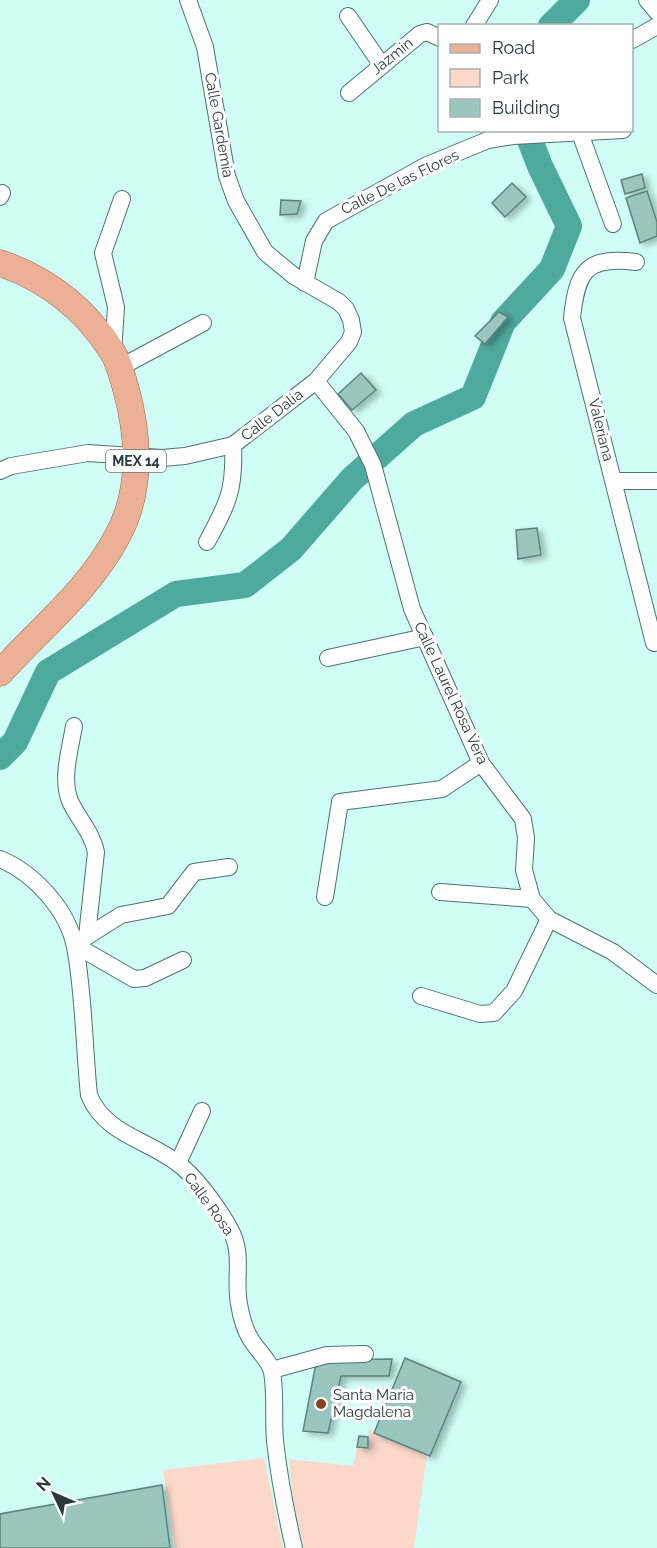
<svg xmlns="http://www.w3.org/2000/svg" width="657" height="1548" viewBox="0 0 657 1548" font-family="Raleway,sans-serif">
<defs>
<filter id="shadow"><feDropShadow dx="5" dy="3" stdDeviation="3" flood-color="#0004"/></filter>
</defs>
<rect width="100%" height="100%" fill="#d0fef6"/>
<g fill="#fbd8c9">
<polygon points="369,1427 374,1433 428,1447 414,1548 304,1548 294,1509 289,1459 353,1466 357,1447 368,1448"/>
<polygon points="264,1458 283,1548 175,1548 163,1470"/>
</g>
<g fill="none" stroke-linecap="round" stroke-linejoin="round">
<g stroke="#4faa9e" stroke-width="26">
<polyline points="551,26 577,0"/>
<polyline points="0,757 15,742 48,672 176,594 245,585 291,549 352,479 414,424 473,397 503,322 552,269 569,226 540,166 526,130"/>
</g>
</g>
<g fill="#9ac6bf" stroke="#5a847d" stroke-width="1.5" filter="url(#shadow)">
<polygon points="642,174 645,188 625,194 621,180"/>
<polygon points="512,183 526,197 505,217 492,203"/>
<polygon points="647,191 657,222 657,236 640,243 626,198"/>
<polygon points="281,200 301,201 297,214 280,215"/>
<polygon points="499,312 508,317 485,344 475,336"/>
<polygon points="361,373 376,390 352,410 338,394"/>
<polygon points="537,528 541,555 518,559 516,530"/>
<polygon points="405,1358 461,1382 430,1456 374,1433"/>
<polygon points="392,1359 389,1376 341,1376 328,1433 303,1431 315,1368 327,1360"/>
<polygon points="359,1436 368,1437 368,1448 357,1447"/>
<polygon points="162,1485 170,1548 0,1548 0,1514"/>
</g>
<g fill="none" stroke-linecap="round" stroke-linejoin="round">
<g stroke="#4a746d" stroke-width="18">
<g id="minor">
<polyline points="647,0 657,12"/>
<polyline points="348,16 381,64"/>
<polyline points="474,26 490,0"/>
<polyline points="632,40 657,26"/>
<polyline points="349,93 420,34 427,32 440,38"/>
<polyline points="580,133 613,224"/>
<polyline points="0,197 2,193"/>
<path d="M636,262C586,256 577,271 572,318L654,643"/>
<polyline points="305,283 314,241 326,221 425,166 488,140 513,136 623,130"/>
<polyline points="113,353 116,307 103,253 122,199"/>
<polyline points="119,368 203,323"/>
<polyline points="316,381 356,431 373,465 412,609 481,763 523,819 526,838 524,870 532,899 549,919 613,952 657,985"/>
<polyline points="0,471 11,466 88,453 162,458 185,456 233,445 316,381 349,342 353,332 351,320 346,309 339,302 294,276 265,252 236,201 227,176 205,47 188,0"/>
<polyline points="614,481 657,481"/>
<path d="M207,542C228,503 235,490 233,445"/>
<polyline points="328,658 425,637"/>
<path d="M74,726C70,750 61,779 70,801C78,819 92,832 96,852L87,936"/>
<path d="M0,859C34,873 68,910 75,947C84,993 84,1048 89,1095C104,1133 145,1139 176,1162C195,1175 219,1209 230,1229C244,1254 234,1277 239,1304C241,1316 244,1328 250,1338C256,1349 270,1361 272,1372C276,1395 273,1418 275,1441C279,1477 286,1513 294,1548"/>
<polyline points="440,892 532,899"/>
<polyline points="325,897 340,802 442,789 481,763"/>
<polyline points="83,939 121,915 168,906 194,872 229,867"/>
<polyline points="75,945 134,979 145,978 183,960"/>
<polyline points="421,996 480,1014 494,1013 514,991 549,919"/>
<polyline points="178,1163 202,1111"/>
<polyline points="272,1370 327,1355 365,1354"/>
</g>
</g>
<g stroke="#9e6546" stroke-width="27">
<path id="primary" d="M0,263C47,279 85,309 112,351C119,362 122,376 126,389C139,437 142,490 118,535C90,589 40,629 0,673"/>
</g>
<use href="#minor" stroke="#fff" stroke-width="16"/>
<use href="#primary" stroke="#ebb095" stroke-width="26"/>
</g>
<circle fill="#87411d" stroke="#fff" stroke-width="2" cx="321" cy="1404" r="6"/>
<g text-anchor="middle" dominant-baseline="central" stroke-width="6" stroke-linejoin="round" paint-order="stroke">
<rect fill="#fff" stroke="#697674" stroke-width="1.5" x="106" y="450" width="60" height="22" rx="4.5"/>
<g font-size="14" font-weight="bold" fill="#293b38">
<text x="136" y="461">MEX 14</text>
</g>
<g font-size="15" fill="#293b38" stroke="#fff">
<text transform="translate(392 56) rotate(-39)">Jazmin</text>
<text transform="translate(219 125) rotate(80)">Calle Gardemia</text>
<text transform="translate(400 182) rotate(-26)">Calle De las Flores</text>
<text transform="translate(272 415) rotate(-38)">Calle Dalia</text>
<text transform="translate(601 430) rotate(76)">Valeriana</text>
<text transform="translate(451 693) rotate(65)">Calle Laurel Rosa Vera</text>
<text transform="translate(209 1204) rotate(54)">Calle Rosa</text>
</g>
<g font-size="15" fill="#293b38" stroke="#fff" text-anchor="start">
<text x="333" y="1395">Santa Maria<tspan x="333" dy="17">Magdalena</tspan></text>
</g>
</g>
<rect x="438" y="24" width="195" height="108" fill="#ffffff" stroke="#a9b1af" stroke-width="1.5"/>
<rect x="450" y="44" width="30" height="9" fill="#ebb095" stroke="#a9b1af" stroke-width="1.5"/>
<text x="492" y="54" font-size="18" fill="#293b38">Road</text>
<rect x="450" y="69" width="30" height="18" fill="#fbd8c9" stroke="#a9b1af" stroke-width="1.5"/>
<text x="492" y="84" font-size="18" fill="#293b38">Park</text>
<rect x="450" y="99" width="30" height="18" fill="#9ac6bf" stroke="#a9b1af" stroke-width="1.5"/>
<text x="492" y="114" font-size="18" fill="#293b38">Building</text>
<g transform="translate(54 1494) rotate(314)" stroke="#ffffff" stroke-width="4.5" paint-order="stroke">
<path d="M0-4.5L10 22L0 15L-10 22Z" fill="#293b38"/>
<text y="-9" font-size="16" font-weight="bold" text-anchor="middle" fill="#293b38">N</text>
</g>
</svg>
